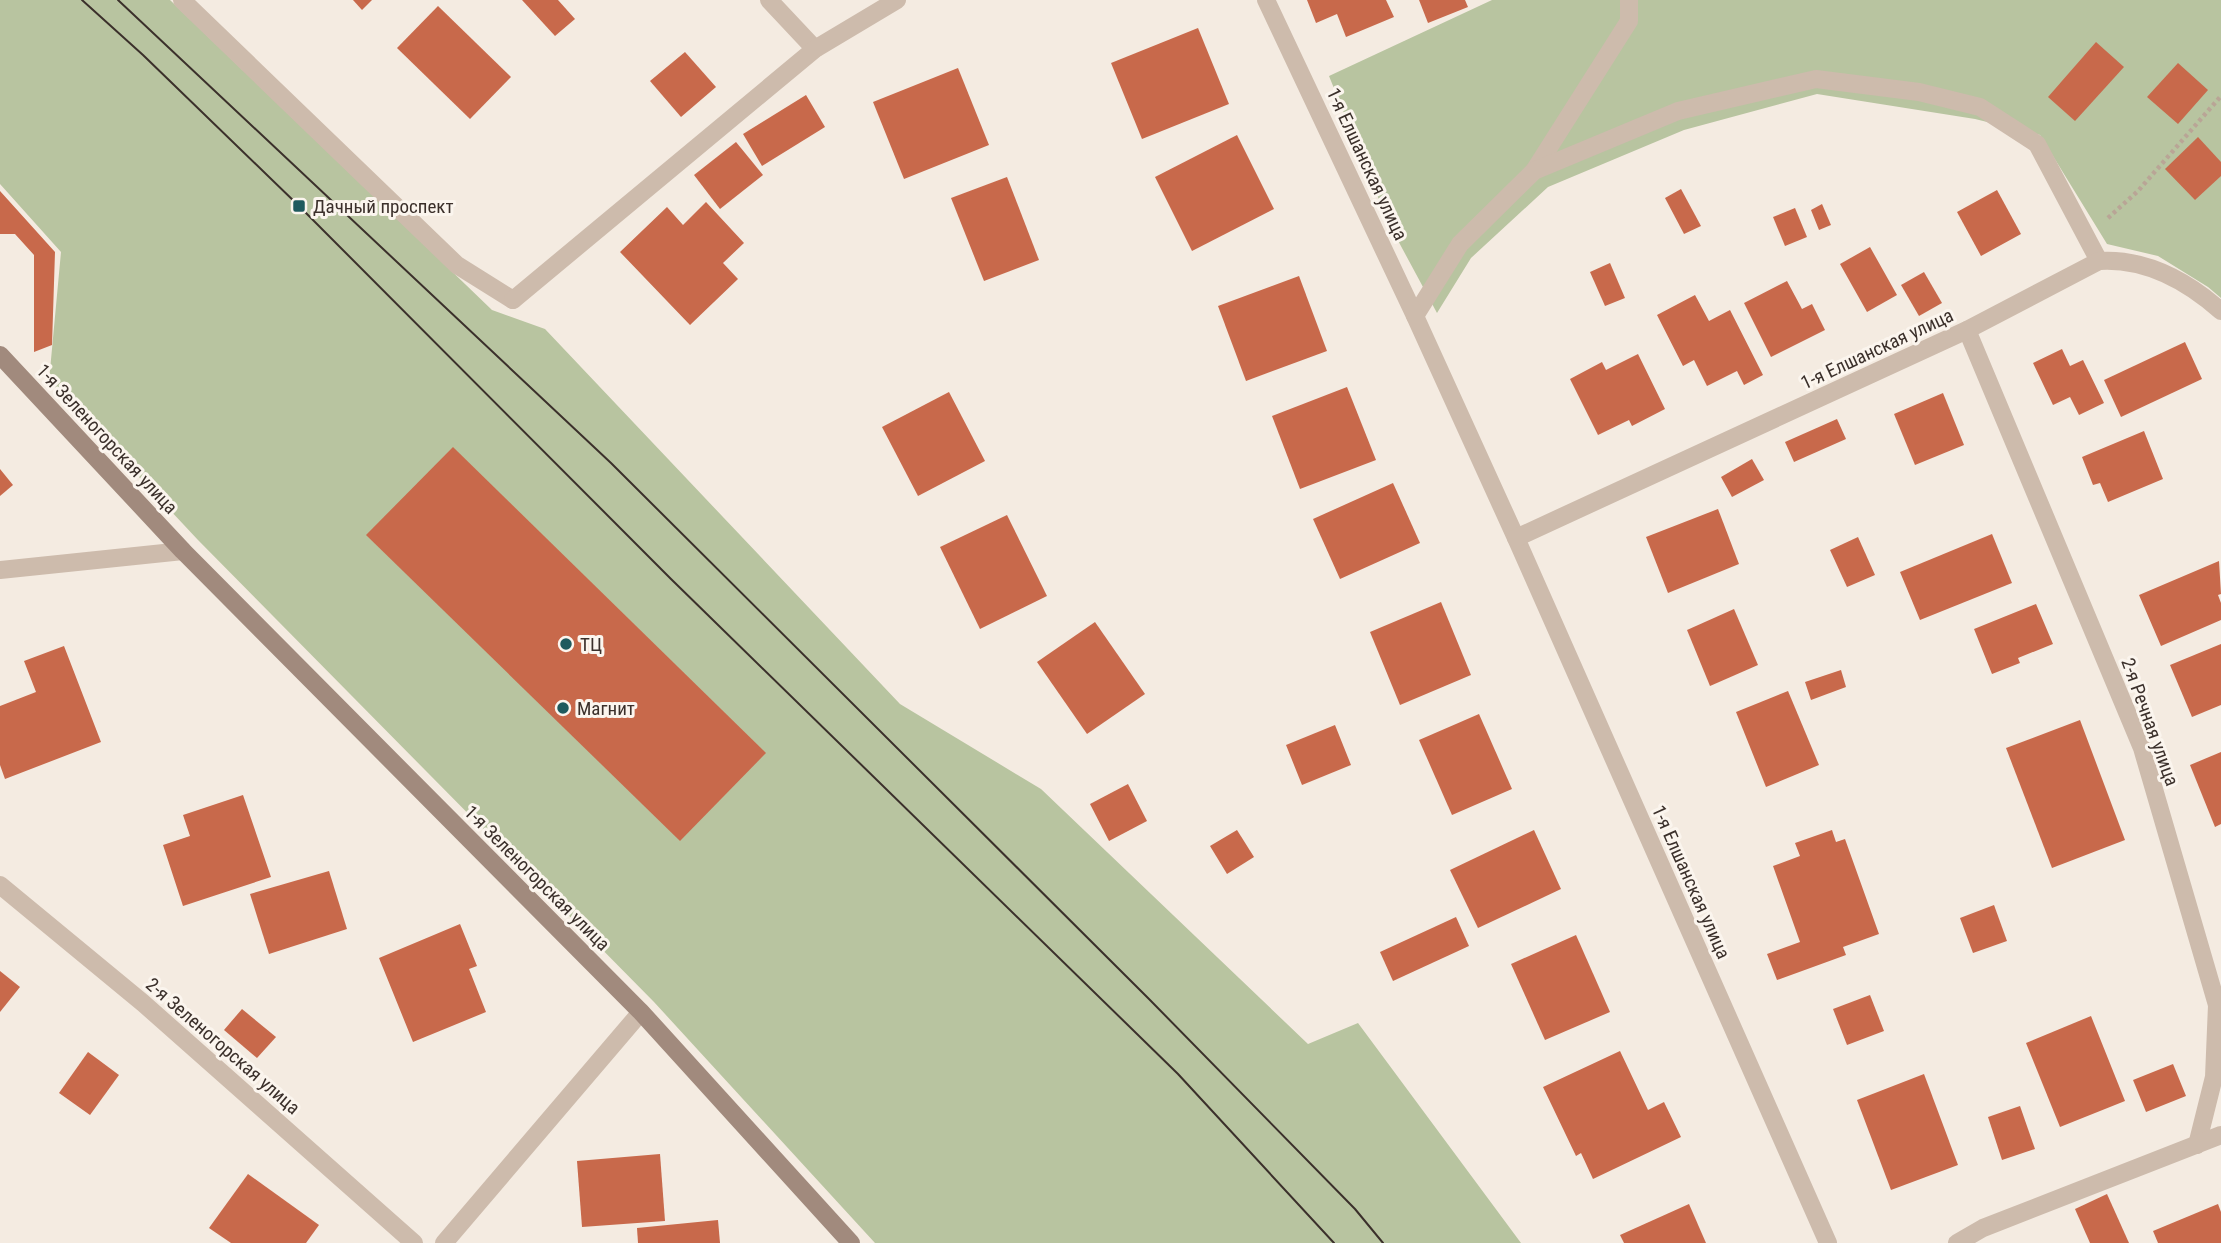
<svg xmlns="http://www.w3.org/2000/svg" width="2221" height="1243" viewBox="0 0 2221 1243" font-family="'Roboto Condensed',sans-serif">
<rect width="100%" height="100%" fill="#f4ebe1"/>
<g fill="#b8c4a0">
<polygon points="0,0 170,0 492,310 545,329 900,704 1041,789 1308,1044 1358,1023 1521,1243 875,1243 654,1002 198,540 49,381 61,252 0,184"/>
<polygon points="1492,0 2221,0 2221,298 2208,287 2158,256 2107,244 2040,135 1975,119 1817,94 1684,130 1548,187 1471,258 1437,313 1388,222 1329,76"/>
</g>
<g fill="#c8694b">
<polygon points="353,0 372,0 362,10"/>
<polygon points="522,0 558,0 575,19 555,36"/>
<polygon points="1307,0 1386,0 1394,17 1346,37 1337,14 1316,23"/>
<polygon points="1419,0 1465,0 1468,7 1428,23"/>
<polygon points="438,6 511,77 470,119 397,48"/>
<polygon points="1198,28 1229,104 1142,139 1111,63"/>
<polygon points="2096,42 2124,67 2075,121 2048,97"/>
<polygon points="685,52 716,87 681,117 650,81"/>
<polygon points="2178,63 2208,90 2178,124 2147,97"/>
<polygon points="958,68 989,145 904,179 873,102"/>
<polygon points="806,95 825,127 762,166 743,134"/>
<polygon points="1237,135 1274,209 1192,251 1155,177"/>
<polygon points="2198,137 2221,162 2221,176 2195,200 2165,169"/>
<polygon points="736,142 763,175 720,209 694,175"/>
<polygon points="1007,177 1039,260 984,281 951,198"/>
<polygon points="1681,189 1701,226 1684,234 1665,198"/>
<polygon points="1997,190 2021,234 1981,256 1957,212"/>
<polygon points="0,191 55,252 52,345 34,352 34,255 15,234 0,234"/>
<polygon points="706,202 744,243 723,263 738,279 690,325 620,252 667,207 683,225"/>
<polygon points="1822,204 1831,225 1819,230 1811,210"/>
<polygon points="1795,208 1807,237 1785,246 1773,217"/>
<polygon points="1870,247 1897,295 1867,312 1840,264"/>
<polygon points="1610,263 1625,298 1605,306 1590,272"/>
<polygon points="1924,272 1942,303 1919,316 1901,285"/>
<polygon points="1299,276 1327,351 1246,381 1218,306"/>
<polygon points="1787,281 1802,309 1812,304 1825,330 1771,357 1744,303"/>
<polygon points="1695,295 1709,321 1730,310 1763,375 1744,385 1737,371 1707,386 1694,360 1683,366 1657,315"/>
<polygon points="2185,342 2202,379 2121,417 2104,380"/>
<polygon points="2062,349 2070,366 2083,360 2104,403 2079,415 2070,397 2053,405 2033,363"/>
<polygon points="1638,354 1665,409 1632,426 1629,420 1598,435 1570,379 1602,362 1606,370"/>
<polygon points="1347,387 1376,460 1300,489 1272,416"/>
<polygon points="949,392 985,461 918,496 882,427"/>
<polygon points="1943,393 1964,445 1915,465 1894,414"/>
<polygon points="1837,419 1846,439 1794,462 1785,442"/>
<polygon points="2144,431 2163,479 2108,502 2100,483 2093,485 2082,457"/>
<polygon points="453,447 766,753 680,841 366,535"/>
<polygon points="1752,459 1764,480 1732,497 1721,477"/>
<polygon points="0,469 13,485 0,496"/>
<polygon points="1393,483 1420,543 1340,579 1313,519"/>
<polygon points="1718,509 1739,564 1668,593 1646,537"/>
<polygon points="1007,515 1047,596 980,629 940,547"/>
<polygon points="1992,534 2012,583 1920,620 1900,572"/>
<polygon points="1858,537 1875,575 1847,587 1830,550"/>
<polygon points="2219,561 2221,594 2218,595 2221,603 2221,620 2161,646 2139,595"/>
<polygon points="1441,602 1471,675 1400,705 1370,632"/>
<polygon points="2036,604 2053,644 2018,658 2020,663 1992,674 1974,629"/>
<polygon points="1734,609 1758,665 1710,686 1687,630"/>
<polygon points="1095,622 1145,694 1087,734 1037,662"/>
<polygon points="2221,644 2221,705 2192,717 2170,665"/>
<polygon points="64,646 101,742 5,779 0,765 0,706 36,692 24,661"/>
<polygon points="1841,670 1846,687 1811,700 1805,682"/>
<polygon points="1788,691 1819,765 1766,787 1736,712"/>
<polygon points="1479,714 1512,789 1452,815 1419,740"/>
<polygon points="2080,720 2125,840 2052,868 2006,748"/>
<polygon points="1335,725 1351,765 1302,785 1286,745"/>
<polygon points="2221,752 2221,824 2215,827 2190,765"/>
<polygon points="1128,784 1147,821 1109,841 1090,804"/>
<polygon points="243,795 271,877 183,906 163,845 190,836 183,815"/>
<polygon points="1237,830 1254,857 1227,874 1210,846"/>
<polygon points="1534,830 1561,889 1478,928 1450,870"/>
<polygon points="1832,830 1836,842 1845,839 1879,934 1843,947 1846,955 1777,980 1767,954 1800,942 1773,866 1800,856 1795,843"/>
<polygon points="329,871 347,929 269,954 250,894"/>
<polygon points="1994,905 2007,941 1973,953 1960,918"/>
<polygon points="1456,917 1469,946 1393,981 1380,952"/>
<polygon points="460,924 477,966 469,969 486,1012 413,1042 379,958"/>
<polygon points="1576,935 1610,1012 1545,1040 1511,964"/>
<polygon points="0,971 20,987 0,1012"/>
<polygon points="1870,995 1884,1031 1847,1045 1833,1009"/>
<polygon points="242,1009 276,1037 257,1058 224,1030"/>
<polygon points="2091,1016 2125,1101 2060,1127 2026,1043"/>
<polygon points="1620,1051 1648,1110 1664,1102 1681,1137 1593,1179 1581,1153 1576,1156 1543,1087"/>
<polygon points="88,1052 119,1075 90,1115 59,1093"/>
<polygon points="2173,1064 2186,1096 2146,1112 2133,1080"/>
<polygon points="1924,1074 1958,1165 1891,1190 1857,1100"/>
<polygon points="2020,1106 2035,1149 2002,1160 1988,1117"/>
<polygon points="660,1154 665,1221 582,1227 577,1161"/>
<polygon points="248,1174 319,1225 306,1243 231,1243 209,1228"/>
<polygon points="2107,1194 2129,1243 2090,1243 2075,1209"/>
<polygon points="1689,1204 1706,1243 1624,1243 1620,1235"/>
<polygon points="2218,1204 2221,1212 2221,1243 2158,1243 2153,1231"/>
<polygon points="718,1220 720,1243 638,1243 637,1228"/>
</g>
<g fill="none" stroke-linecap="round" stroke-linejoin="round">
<polyline stroke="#b9a596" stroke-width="4.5" stroke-dasharray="3.5 3.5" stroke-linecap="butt" points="2108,218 2138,191 2221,96"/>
<g stroke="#cdbbac" stroke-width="18">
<polyline points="182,0 457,265 513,300"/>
<polyline points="1534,171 1629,21 1629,0"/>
<polyline points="1415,316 1460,244 1534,171 1678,111 1816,79 1919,92 1980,107 2037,144 2099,261"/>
<polyline points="444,1243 641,1012"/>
</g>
<g stroke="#cdbbac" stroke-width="18">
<polyline points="769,0 815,49"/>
<polyline points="1266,0 1415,316 1516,538 1828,1243"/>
<polyline points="513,300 815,49 897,0"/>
<polyline points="1967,330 2142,748 2217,1005 2214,1077 2197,1145"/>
<path d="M1516,538L1967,330L2099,261C2146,258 2187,281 2221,311"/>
<polyline points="0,570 183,551"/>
<polyline points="0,885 143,1003 414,1243"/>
<polyline points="1957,1243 1983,1228 2221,1135"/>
</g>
<polyline stroke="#a18a7d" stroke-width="18" points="0,355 183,551 641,1012 851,1243"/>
<g stroke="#3b302b" stroke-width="2">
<polyline points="82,0 143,55 299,206 671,579 1178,1074 1334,1243"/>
<polyline points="118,0 611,463 1149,999 1355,1209 1383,1243"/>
</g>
</g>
<g fill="#1f5a5e" stroke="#fbf5ee" stroke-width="2.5">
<rect x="292" y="199" width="14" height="14" rx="3.5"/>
<circle cx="566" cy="644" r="7"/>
<circle cx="563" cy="708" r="7"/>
</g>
<g text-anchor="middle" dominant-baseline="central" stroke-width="6" stroke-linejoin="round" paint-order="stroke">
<g font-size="19" fill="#3b302b" stroke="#fbf5ee">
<text transform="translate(1367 164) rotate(65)">1-я Елшанская улица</text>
<text transform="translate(1877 349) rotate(-25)">1-я Елшанская улица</text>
<text transform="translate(107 439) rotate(47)">1-я Зеленогорская улица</text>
<text transform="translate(2150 722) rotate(70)">2-я Речная улица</text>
<text transform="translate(537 878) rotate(45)">1-я Зеленогорская улица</text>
<text transform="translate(1691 882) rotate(66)">1-я Елшанская улица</text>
<text transform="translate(223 1046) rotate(41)">2-я Зеленогорская улица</text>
</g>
<g font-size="19" fill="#3b302b" stroke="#fbf5ee" text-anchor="start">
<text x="313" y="206">Дачный проспект</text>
<text x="580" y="644">ТЦ</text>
<text x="577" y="708">Магнит</text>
</g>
</g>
</svg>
